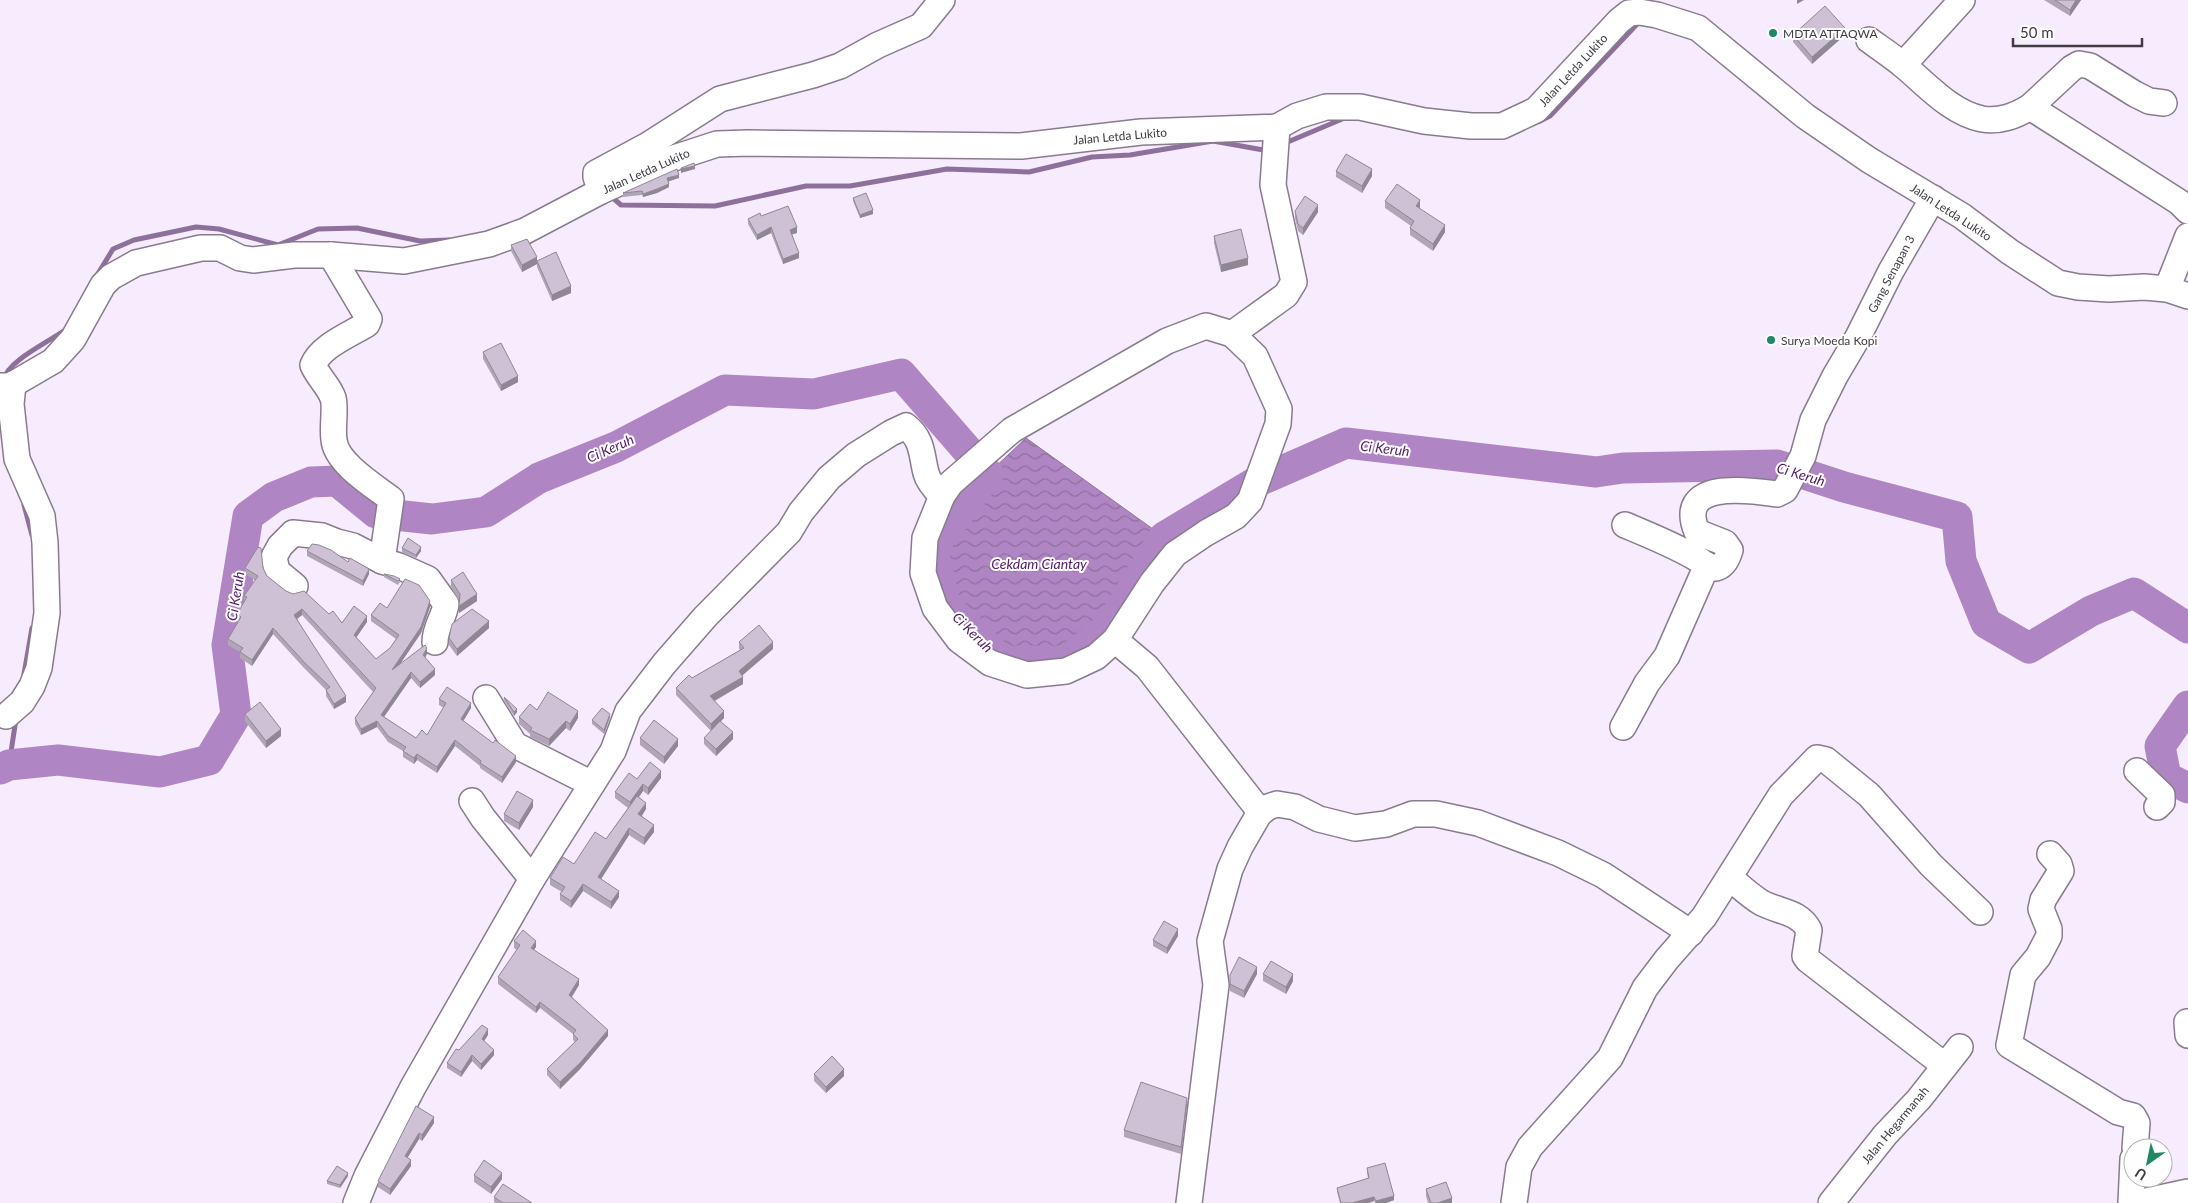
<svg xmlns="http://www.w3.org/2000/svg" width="2188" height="1203" viewBox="0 0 2188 1203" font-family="Lato,sans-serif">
<defs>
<pattern id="water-waves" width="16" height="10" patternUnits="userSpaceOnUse" patternTransform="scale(1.25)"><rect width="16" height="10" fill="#af86c3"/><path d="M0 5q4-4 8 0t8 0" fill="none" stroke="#906fa0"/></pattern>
</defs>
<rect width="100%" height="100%" fill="#f7ecfd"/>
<polygon fill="url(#water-waves)" stroke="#8e709d" points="1026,438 1164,537 1159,560 1110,626 1067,661 1002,661 946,606 933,549 988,474"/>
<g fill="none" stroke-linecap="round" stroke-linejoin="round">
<g stroke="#8e709d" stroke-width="5">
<polyline points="1540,121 1550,116 1641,20"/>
<polyline points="1283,144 1347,117"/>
<polyline points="611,193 613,198 621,205 715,206 806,186 850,186 947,169 1029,172 1092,157 1130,155 1213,141 1269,151"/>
<polyline points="96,277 113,249 134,240 196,227 219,229 278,245 318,229 357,228 420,241 449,240"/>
<path d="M4,380C6,361 53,340 68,328"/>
<polyline points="24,505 32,535"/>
<polyline points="24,674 32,628"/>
<polyline points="9,765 16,719"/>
</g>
<g stroke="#af86c3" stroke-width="31">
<polyline points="2188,706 2160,746 2166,777 2188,788"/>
<polyline points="0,769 9,765 58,760 160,772 209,760 236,715 227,645 248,516 274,497 311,482 337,481 376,513 432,519 486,512 539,478 616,447 725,390 814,394 901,374 988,474 932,548 946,606 1002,661 1067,661 1110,626 1164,537 1254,483 1346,443 1596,472 1623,468 1777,465 1844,487 1957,517 1961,561 1986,623 2029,648 2091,611 2134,593 2188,628"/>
</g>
<g stroke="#887b8e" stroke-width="28">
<g id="minor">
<path d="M1869,40C1880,48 1892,56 1903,65C1926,84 1951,113 1982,119C2000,122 2015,116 2030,107L2179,202L2188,211"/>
<polyline points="1903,65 1962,0"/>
<polyline points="2030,107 2072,68 2079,64 2090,66 2135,94 2149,101 2164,103"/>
<polyline points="601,191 596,177 596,173 648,145 720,99 813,75 840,66 878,45 921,26 942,0"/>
<path d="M331,255L369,319L367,324C349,335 321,346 313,365C318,377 329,386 333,398C336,407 332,428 334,440C336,463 374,486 391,499L382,561"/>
<polyline points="2167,289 2188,236"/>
<polygon points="1206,326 1232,334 1255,356 1279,409 1278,424 1250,501 1236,516 1206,533 1175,554 1152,583 1115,640 1096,657 1066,671 1027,675 990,663 959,640 935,608 923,573 925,538 942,496 951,483 1012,430 1167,341"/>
<polyline points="1232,334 1286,295 1294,282 1273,185 1277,127"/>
<polyline points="0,386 10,386 53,361 73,339 103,285 111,277 136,263 201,248 220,248 240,258 253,260 294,255 331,255 404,261 489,244 525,231 601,191 674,158 717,144 748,143 1021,146 1141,132 1277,127 1297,116 1326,107 1360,107 1424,121 1471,126 1502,126 1536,110 1619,21 1629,13 1639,12 1657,15 1698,28 1805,116 1869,160 1962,216 2010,252 2058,283 2078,287 2109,289 2144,287 2167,289 2188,296"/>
<path d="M1625,525C1649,535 1674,545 1696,558C1702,561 1709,569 1716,568C1724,566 1728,557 1730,550L1725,543L1697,532C1675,479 1749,490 1777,494L1785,490L1803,456L1813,420L1835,376L1858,337L1891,271L1933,198"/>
<path d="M295,586L277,571L274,557L280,546L293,533L322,536L337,542L353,546L382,561L399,566L428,579L446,604C444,618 435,627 435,642"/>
<polyline points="1115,640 1147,667 1258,809 1259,814"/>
<polyline points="486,698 515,745 592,784"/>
<polyline points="6,716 22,702 32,686 39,668 47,613 45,543 42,516 17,459 11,404 13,384"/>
<polyline points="1623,727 1647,683 1667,656 1707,565"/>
<polyline points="2137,771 2162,795 2162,802 2157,807"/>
<polyline points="2050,854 2059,864 2061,871 2043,900 2041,909 2049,929 2049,936 2038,957 2023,975 2009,1045 2118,1112 2133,1116 2137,1123 2135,1148"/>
<path d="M1730,878C1740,886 1750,896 1762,903C1779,912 1799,911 1809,930L1805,956L1808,960L1944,1065"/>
<path d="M532,879L613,751L628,711L664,664L705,617L789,532L801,512L829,478L856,455L891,433L906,426C923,440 921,453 926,473C928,481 936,490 942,496"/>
<polyline points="2187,1022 2188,1035"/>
<polyline points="356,1203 367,1176 413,1087 532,879 483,818 472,801"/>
<polyline points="1189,1203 1216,985 1210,941 1230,869 1240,847 1259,814 1268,807 1277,804 1295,807 1319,819 1355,828 1386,824 1413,814 1436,814 1478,823 1558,853 1603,875 1691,933"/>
<polyline points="1514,1203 1519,1167 1530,1147 1610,1058 1645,988 1667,959 1704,917 1781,795 1817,758 1826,760 1869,795 1931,865 1980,912"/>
<polyline points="1831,1203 1885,1135 1919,1099 1960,1047"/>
<polyline points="2131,1203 2133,1159"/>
<polyline points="2137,1203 2188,1192"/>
</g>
</g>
<use href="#minor" stroke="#fff" stroke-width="25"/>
</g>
<g fill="#b1a6b7">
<polygon points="2044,0 2081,0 2070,16"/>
<polygon points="1793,35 1845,35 1812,64 1793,42"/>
<polygon points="1336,171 1372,176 1362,193 1336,177"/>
<polygon points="679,178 668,181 669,187 657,193 643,197 642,195 623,197 623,193"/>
<polygon points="853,198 873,214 860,218 853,201"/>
<polygon points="1385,201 1420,207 1419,208 1445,232 1433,251 1410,235 1410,228 1411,226 1385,208"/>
<polygon points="1295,211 1318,212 1303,235 1298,231 1295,218"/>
<polygon points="761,216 797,233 792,234 799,258 783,264 771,233 757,240 748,224 748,219"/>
<polygon points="1214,236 1248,265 1221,272 1214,243"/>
<polygon points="511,245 537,264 522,272 511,251"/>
<polygon points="537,261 571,293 552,301 537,267"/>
<polygon points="483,352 518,382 501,391 483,359"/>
<polygon points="402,548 421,551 416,558 402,552"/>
<polygon points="307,551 348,562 369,574 363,586 307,556"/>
<polygon points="245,568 263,568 267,576 286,591 329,614 342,623 367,622 356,637 376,659 390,648 396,639 371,621 371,615 387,608 430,607 421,633 400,664 427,654 425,658 435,675 420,688 411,678 384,717 416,738 427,735 444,708 439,705 439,699 471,708 463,721 516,762 502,783 480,768 480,766 455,746 437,773 417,760 414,764 403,757 403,751 388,742 377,727 361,735 355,724 355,718 373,692 302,615 297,619 346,702 334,709 326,696 326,690 304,668 273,634 252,666 240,658 240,652 228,645 228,639 239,622 237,620 237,614 244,602 244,596 255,580 245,574"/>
<polygon points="384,574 400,582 398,585 384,577"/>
<polygon points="451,580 477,601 459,613 459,600 451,587"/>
<polygon points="489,628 457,656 449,645 449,638"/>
<polygon points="739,642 773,649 742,676 743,684 715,701 724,718 721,721 733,739 716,756 704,744 704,738 711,731 676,695 676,688 692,678 740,650 739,649"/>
<polygon points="504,697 517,712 514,716 504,700"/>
<polygon points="537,710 578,718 570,731 566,728 549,746 530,737 530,734 519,724 519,717"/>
<polygon points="245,714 281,736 266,748 245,721"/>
<polygon points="610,717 604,734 592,724 592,720"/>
<polygon points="640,738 678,746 664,764 640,745"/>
<polygon points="661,778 648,795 643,791 639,797 646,809 642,816 654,832 644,845 629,835 601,879 619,897 611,909 583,891 571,908 560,900 560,894 562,892 550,885 550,878 574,864 606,839 628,808 615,798 615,792 637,779"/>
<polygon points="533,807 519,830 504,821 504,814"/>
<polygon points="1178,936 1167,954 1153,946 1153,940"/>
<polygon points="514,941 536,947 534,950 579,985 572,997 608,1036 580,1069 560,1089 547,1075 547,1069 575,1042 573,1040 573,1034 540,1008 536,1013 498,984 498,977 517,950 514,948"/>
<polygon points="1257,974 1244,998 1230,991 1230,975"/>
<polygon points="1263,974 1293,981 1286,994 1263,981"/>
<polygon points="488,1035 484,1041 494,1055 481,1070 472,1061 461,1077 447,1068 447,1063 459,1050"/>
<polygon points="814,1074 844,1076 826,1093 814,1081"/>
<polygon points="1187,1105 1181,1154 1124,1137 1124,1130"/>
<polygon points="416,1106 434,1123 422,1141 419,1139 407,1158 411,1166 390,1195 378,1187 378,1181"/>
<polygon points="1367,1168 1394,1200 1386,1203 1375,1203 1374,1201 1368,1203 1340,1203 1337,1192 1337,1188 1368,1178 1367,1173"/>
<polygon points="474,1175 502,1179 491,1194 474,1182"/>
<polygon points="348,1176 340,1188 327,1184 327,1181"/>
<polygon points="1426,1189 1452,1203 1428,1203 1426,1196"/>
<polygon points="494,1197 532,1203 495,1203 494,1202"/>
</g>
<g fill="#908795">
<polygon points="1797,0 1804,0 1797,4"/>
<polygon points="2076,0 2081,0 2070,16 2070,10"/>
<polygon points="1845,28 1845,35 1812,64 1812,57"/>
<polygon points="695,166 695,169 681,173 681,169"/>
<polygon points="1372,169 1372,176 1362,193 1362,186"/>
<polygon points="679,175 679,178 667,182 667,178"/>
<polygon points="669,184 669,187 657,193 643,197 643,194"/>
<polygon points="1420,200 1420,207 1416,213 1416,206"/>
<polygon points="1318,205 1318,212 1303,235 1303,228"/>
<polygon points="873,210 873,214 860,218 860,215"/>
<polygon points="1445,225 1445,232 1433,251 1433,244"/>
<polygon points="771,227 771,233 757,240 757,235"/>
<polygon points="797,227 797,233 790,235 790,230"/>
<polygon points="799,253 799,258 783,264 783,259"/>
<polygon points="537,257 537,264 522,272 522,265"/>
<polygon points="1248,258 1248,265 1221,272 1221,265"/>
<polygon points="571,286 571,293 552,301 552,295"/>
<polygon points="518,376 518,382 501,391 501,385"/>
<polygon points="421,547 421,551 416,558 416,555"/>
<polygon points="369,569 369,574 363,586 363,581"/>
<polygon points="477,594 477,601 459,613 459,606"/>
<polygon points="430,601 430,607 421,633 392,676 392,670"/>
<polygon points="302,609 302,615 294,621 294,615"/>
<polygon points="367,616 367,622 354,641 354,635"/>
<polygon points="489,621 489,628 457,656 457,649"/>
<polygon points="273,628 273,634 252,666 252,660"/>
<polygon points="773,642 773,649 739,678 739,671"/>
<polygon points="427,648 427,654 423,661 423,655"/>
<polygon points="435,669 435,675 420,688 420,682"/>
<polygon points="411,672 411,678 381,721 381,715"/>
<polygon points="743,677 743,684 710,703 710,696"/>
<polygon points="346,696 346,702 334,709 334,704"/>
<polygon points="471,703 471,708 461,725 461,719"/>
<polygon points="517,709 517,712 514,716 514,712"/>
<polygon points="578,711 578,718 570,731 570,724"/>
<polygon points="724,711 724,718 711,731 711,724"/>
<polygon points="610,714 610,717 604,734 604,730"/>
<polygon points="377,721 377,727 361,735 361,729"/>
<polygon points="566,721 566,728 549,746 549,739"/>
<polygon points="281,729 281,736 266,748 266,741"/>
<polygon points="733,732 733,739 716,756 716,749"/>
<polygon points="678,739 678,746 664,764 664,757"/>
<polygon points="455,740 455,746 437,773 437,767"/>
<polygon points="417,754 417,760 414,764 414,758"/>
<polygon points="516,756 516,762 502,783 502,777"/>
<polygon points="661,771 661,778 648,795 648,788"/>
<polygon points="643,784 643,791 630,809 630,802"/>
<polygon points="533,800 533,807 519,830 519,823"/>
<polygon points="646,803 646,809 638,821 638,814"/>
<polygon points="654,825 654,832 644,845 644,838"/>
<polygon points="629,828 629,835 598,884 598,877"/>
<polygon points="583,884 583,891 571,908 571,901"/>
<polygon points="619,891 619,897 611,909 611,902"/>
<polygon points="1178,929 1178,936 1167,954 1167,948"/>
<polygon points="536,941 536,947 531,954 531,948"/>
<polygon points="1257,967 1257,974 1244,998 1244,991"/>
<polygon points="1293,974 1293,981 1286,994 1286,987"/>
<polygon points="579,979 579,985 569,1001 569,995"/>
<polygon points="540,1002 540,1008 536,1013 536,1007"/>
<polygon points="488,1029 488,1035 482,1044 482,1039"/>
<polygon points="608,1030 608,1036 580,1069 560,1089 560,1082"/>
<polygon points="494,1050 494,1055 481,1070 481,1064"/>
<polygon points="472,1055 472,1061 461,1077 461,1072"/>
<polygon points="844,1069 844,1076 826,1093 826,1087"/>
<polygon points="1187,1098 1187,1105 1181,1154 1181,1147"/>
<polygon points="434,1117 434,1123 422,1141 422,1135"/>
<polygon points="419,1133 419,1139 405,1162 405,1156"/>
<polygon points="411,1160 411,1166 390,1195 390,1189"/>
<polygon points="348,1173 348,1176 340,1188 340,1185"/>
<polygon points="502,1173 502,1179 491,1194 491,1187"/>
<polygon points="1394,1196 1394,1200 1386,1203 1376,1203 1376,1201"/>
<polygon points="1374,1197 1374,1201 1368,1203 1352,1203"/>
<polygon points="1452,1198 1452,1203 1438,1203"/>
</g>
<g fill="#cec1d5" stroke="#908795">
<polygon points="2055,0 2076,0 2070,10"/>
<polygon points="1825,6 1845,28 1812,57 1793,35"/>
<polygon points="1346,154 1372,169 1362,186 1336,171"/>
<polygon points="694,163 695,166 681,169 681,168"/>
<polygon points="677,169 679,175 667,178 669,184 657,189 643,194 642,191 623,193"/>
<polygon points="1397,184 1420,200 1416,206 1445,225 1433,244 1410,228 1414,221 1385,201"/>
<polygon points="866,193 873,210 860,215 853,198"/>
<polygon points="1305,196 1318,205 1303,228 1298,224 1295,211"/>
<polygon points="788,206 797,227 790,230 799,253 783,259 771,227 757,235 748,219 760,213 761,216"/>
<polygon points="1241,229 1248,258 1221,265 1214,236"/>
<polygon points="527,239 537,257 522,265 511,245"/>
<polygon points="556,252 571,286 552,295 537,261"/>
<polygon points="501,343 518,376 501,385 483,352"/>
<polygon points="408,538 421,547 416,555 402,548"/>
<polygon points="312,544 319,545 331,550 348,562 350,558 369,569 363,581 307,551"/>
<polygon points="258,547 261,548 263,568 267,576 286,591 293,594 304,591 329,614 333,611 342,623 354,606 367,616 354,635 376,659 390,648 399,635 371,615 380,603 387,608 405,579 419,585 430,601 421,627 392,670 425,645 427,648 423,655 435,669 420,682 411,672 381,715 416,738 422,730 427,735 446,703 439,699 447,687 471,703 461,719 493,743 495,740 516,756 502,777 480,763 481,761 455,740 437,767 417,754 414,758 403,751 406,747 388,736 377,721 361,729 355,718 376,688 302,609 294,615 346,696 334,704 326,690 330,687 304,662 273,628 252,660 240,652 243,648 228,639 241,617 237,614 247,597 244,596 258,576 245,568"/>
<polygon points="463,572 477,594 459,606 460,594 451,580"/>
<polygon points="384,574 394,576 400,579 398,581"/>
<polygon points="472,609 489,621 457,649 449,638 452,624"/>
<polygon points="759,625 773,642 739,671 743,677 710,696 724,711 711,724 676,688 689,675 692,678 744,648 739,642"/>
<polygon points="548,692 578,711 570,724 566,721 549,739 530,730 532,728 519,717 530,704 537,710"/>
<polygon points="504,697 517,709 514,712"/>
<polygon points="260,702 281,729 266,741 245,714"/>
<polygon points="602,708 610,714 604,730 592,720"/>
<polygon points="654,720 678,739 664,757 640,738"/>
<polygon points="720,721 733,732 716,749 704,738"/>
<polygon points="650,762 661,771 648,788 643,784 630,802 615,792 629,773 637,779"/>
<polygon points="517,791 533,800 519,823 504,814"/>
<polygon points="637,796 646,803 638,814 654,825 644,838 629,828 598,877 619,891 611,902 583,884 571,901 560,894 565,887 550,878 563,857 574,864 595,832 606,839"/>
<polygon points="1164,921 1178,929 1167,948 1153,940"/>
<polygon points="523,930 536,941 531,948 579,979 569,995 608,1030 580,1063 560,1082 547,1069 578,1039 573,1034 576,1030 540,1002 536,1007 498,977 520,945 514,941"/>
<polygon points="1239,957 1257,967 1244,991 1230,984 1230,975"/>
<polygon points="1271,961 1293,974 1286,987 1263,974"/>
<polygon points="482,1025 488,1029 482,1039 494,1050 481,1064 472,1055 461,1072 447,1063 456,1049 459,1050"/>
<polygon points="832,1056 844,1069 826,1087 814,1074"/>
<polygon points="1141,1082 1187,1098 1181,1147 1124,1130"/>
<polygon points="416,1106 434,1117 422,1135 419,1133 405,1156 411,1160 390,1189 378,1181"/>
<polygon points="484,1160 502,1173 491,1187 474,1175"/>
<polygon points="1385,1163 1394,1196 1376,1201 1374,1197 1352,1203 1341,1203 1337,1188 1369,1178 1367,1168"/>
<polygon points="337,1166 348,1173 340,1185 327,1181"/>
<polygon points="1446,1182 1452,1198 1438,1203 1431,1203 1426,1189"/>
<polygon points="503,1184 532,1203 503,1203 494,1197"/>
</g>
<g fill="#1f8864" stroke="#fefefe" stroke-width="2">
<circle cx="1773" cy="33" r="5"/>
<circle cx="1771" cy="340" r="5"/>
</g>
<g text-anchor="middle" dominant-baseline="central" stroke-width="4" stroke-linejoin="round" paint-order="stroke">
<g font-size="12" fill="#403b43" stroke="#fefefe" text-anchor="start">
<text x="1783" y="33">MDTA ATTAQWA</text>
<text x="1781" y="340">Surya Moeda Kopi</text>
</g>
<g font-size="12" fill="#403b43" stroke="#fefefe">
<text transform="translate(1573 70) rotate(-47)">Jalan Letda Lukito</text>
<text transform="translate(1120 136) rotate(-5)">Jalan Letda Lukito</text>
<text transform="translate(646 171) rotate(-24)">Jalan Letda Lukito</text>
<text transform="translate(1951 212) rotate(33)">Jalan Letda Lukito</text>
<text transform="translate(1891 274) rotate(-62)">Gang Senapan 3</text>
<text transform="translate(1895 1125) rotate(-50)">Jalan Hegarmanah</text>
</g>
<g font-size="14" font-style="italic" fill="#542069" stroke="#fefefe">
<text transform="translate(610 448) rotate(-24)">Ci Keruh</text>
<text transform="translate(1385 448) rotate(7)">Ci Keruh</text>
<text transform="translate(1801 474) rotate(17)">Ci Keruh</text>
<text x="1039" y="563">Cekdam Ciantay</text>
<text transform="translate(235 596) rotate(-81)">Ci Keruh</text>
<text transform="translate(973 632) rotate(45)">Ci Keruh</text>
</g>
</g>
<g transform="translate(2148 1163) rotate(213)"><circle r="24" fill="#fefefe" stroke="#b2b0b3"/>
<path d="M0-4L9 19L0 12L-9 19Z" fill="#1f8864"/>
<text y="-8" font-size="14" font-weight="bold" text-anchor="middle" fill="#403b43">U</text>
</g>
<path d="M2013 38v8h129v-8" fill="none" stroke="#403b43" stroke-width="2.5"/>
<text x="2020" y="38" font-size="15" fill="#403b43" stroke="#fefefe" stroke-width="4" paint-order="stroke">50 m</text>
</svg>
